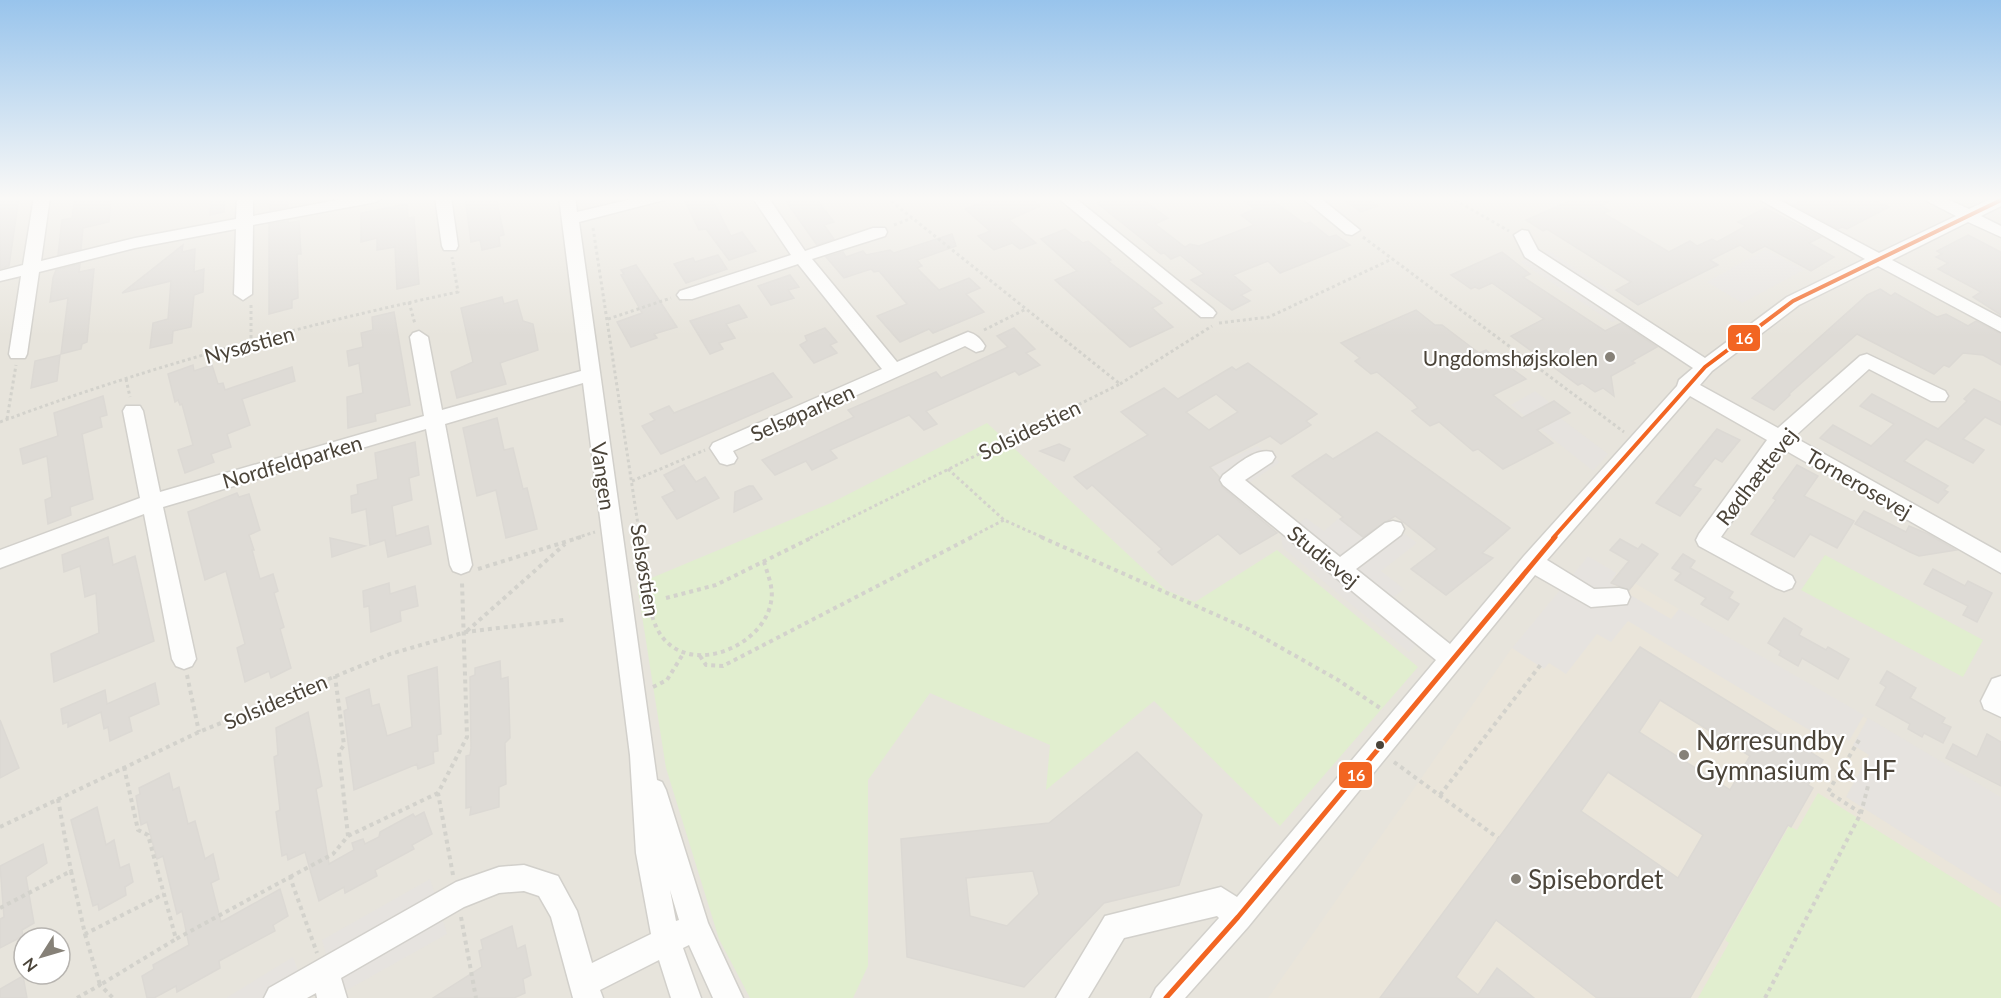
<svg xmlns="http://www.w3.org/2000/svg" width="2001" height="998" viewBox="0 0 2001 998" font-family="Lato,sans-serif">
<rect width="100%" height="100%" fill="#f4f2ee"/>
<path fill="#e7e4dc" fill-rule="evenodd" d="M0,197H2001V998H0ZM24,938H60V974H24Z"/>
<polygon fill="#eae5da" points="1588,556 2001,797 2001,998 1268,998 1512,648"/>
<g fill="#e1eecf">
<polygon points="987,423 1166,590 1195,602 1277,550 1418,667 1280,826 1154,701 1046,790 1050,745 930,693 868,780 868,966 853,998 750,998 719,939 666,768 637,584 831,503"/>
<polygon points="1825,555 1983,640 1963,677 1801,590"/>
<polygon points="1818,793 2001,908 2001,998 1698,998 1729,943 1725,940 1789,826 1797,830"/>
</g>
<g fill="#e6e3df">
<polygon points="1766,249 1804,270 1742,303 1707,282"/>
<polygon points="1547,250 1609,290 1598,296 1626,316 1612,322 1520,262"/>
<polygon points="1535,391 1549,402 1544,406 1608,454 1593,471 1511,405"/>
<polygon points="1257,446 1280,462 1249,483 1297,524 1306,518 1324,531 1339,518 1364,537 1387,521 1417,543 1381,571 1404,589 1394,597 1433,628 1409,652 1283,548 1280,531 1244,502 1212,467"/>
<polygon points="1588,556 1617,573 1610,583 1671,619 1679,609 1864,715 1849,741 1836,734 1831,743 1628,621 1611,642 1597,634 1566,674 1549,663 1544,669 1512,648"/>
<polygon points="1868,718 2001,797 2001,895 1846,797 1869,755 1853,745"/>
<polygon points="430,879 447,934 338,995 322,940"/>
<polygon points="293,957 308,998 226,998"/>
</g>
<g fill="#dedbd6" stroke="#dcd9d4" stroke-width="1.5" fill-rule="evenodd">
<polygon points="0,197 19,197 9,266 0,269"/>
<polygon points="75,197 111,197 109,222 83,228 81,249 58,255 62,220 72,218"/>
<polygon points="225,197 224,212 210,215 211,200"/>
<polygon points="271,197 288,197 288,207 270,210"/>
<polygon points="465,197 496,197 504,235 499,236 500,246 482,250 480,240 471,242"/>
<polygon points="704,197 711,197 731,236 742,232 756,251 729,260 706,229 699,230 685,201"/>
<polygon points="783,197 815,197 834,222 824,225 834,239 817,245"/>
<polygon points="978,197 1028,197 1040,206 1009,220 1036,243 1020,249 1012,243 994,250 978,236 990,231 965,209 983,202"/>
<polygon points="1112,197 1139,197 1168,218 1155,224 1185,247 1190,244 1199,246 1254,225 1241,215 1255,209 1239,197 1268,197 1305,224 1310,222 1329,237 1336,235 1350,245 1280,273 1268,261 1233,275 1251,290 1241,295 1250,301 1232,310 1191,280 1204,274 1180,255 1171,259 1164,253 1161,254 1097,203"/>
<polygon points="1339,197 1365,197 1378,206 1361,212"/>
<polygon points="1578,197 1619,197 1601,205 1610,211 1603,213 1669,252 1690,241 1697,246 1712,239 1717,242 1746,226 1738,222 1765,208 1821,237 1809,243 1834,257 1811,271 1765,246 1752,253 1740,245 1710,260 1718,265 1638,305 1616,290 1631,282 1547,229 1543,231 1526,220"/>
<polygon points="1809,197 1867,197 1889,207 1847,229 1842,227 1838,229 1793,205"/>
<polygon points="407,204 408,218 414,217 419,284 397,289 395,247 377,250 377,238 361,242 361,213"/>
<polygon points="288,221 288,223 299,221 301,254 297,254 298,298 292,300 292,308 269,314 269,224"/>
<polygon points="1065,229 1083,243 1088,241 1111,260 1108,261 1162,303 1152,308 1173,327 1130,347 1055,280 1077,271 1041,239"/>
<polygon points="952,234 956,246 917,260 922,266 917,268 939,290 969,278 980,288 966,294 984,312 933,333 929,329 900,342 877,316 907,304 879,271 874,272 871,269 844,278 826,257 843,252 846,257 863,251 866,255 890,250 894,253"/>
<polygon points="1968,235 2001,252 2001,315 1973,297 1981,292 1938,269 1948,263 1936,257 1942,254 1937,251"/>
<polygon points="183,245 182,252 195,249 194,272 204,269 203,292 194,295 191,327 173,331 172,343 150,348 153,323 168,319 171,281 122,293"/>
<polygon points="1502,252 1530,274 1523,277 1605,331 1621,323 1657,347 1632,361 1635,363 1611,376 1614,396 1603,388 1595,392 1582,383 1578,385 1511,336 1544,319 1492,283 1479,289 1475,287 1471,289 1451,275"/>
<polygon points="718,255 727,269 686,283 674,264 693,258 695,262"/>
<polygon points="80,264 79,272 94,269 87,342 82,344 81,349 61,354 68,298 50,302 53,278 56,270"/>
<polygon points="636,265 677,327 654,334 657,338 631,347 617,322 642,313 621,275 624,274 621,270"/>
<polygon points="790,275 799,287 788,290 794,298 771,305 758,286"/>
<polygon points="1880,289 1891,296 1895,293 1937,317 1946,314 1968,326 1976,321 2001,334 2001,365 1983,355 1963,353 1949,367 1944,365 1934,374 1857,334 1789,394 1790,395 1774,410 1752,398 1867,295"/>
<polygon points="502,297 504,304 517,300 523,321 533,324 538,350 500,363 506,384 457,398 451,372 473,362 461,308"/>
<polygon points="739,305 747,317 726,324 735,338 719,343 723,349 710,354 690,321"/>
<polygon points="1416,310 1435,325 1442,325 1479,353 1486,350 1526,379 1493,395 1522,418 1554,401 1570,413 1537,430 1553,443 1503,469 1478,449 1473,451 1439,422 1430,426 1412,411 1418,408 1413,402 1377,372 1371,374 1355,361 1360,358 1341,343"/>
<polygon points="394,312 410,405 375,414 376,421 348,428 347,397 363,393 359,363 349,366 347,351 363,347 361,333 373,330 372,317"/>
<polygon points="825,328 837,342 830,345 837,353 814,363 800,345 807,341 805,336"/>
<polygon points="1014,328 1035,349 1026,353 1040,365 1019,375 1015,371 926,411 937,424 924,430 909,415 830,450 837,458 812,470 806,461 775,475 762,460 854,417 848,410 936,372 941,378 1008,347 997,336"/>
<polygon points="60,355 57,381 31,388 35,361"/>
<path d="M1248,363L1317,414L1306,421L1311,425L1281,444L1270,436L1210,467L1219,477L1222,487L1277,533L1240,554L1218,534L1172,565L1158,552L1162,549L1092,485L1087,489L1074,477L1148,435L1121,412L1164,388L1178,399L1232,367L1236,370ZM1216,394L1238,412L1209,430L1186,412Z"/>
<polygon points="193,365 194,371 212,365 218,384 223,383 225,390 292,367 295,381 242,399 250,425 227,434 231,447 211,454 214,462 185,473 178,450 193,445 182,404 180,405 178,400 175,402 168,374"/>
<polygon points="773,373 792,397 661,454 642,426 655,420 650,414 669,406 674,413"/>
<polygon points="1974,389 2001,402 2001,425 1985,417 1963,439 1984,450 1973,463 1926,439 1904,461 1948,486 1944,490 1948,492 1938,503 1820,438 1833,425 1871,446 1894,424 1860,406 1872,394 1938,429 1967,401 1964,399"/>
<polygon points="103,396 107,415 100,417 102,427 82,434 93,499 70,507 71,515 48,524 45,500 52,497 47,456 23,464 20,449 58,436 54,413"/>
<polygon points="497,418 504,450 513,448 523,489 527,488 537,529 506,538 496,490 477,496 463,428"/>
<polygon points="1717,429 1740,440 1722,462 1715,458 1693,486 1701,489 1680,516 1656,503"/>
<polygon points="1377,432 1510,528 1482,553 1493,558 1446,595 1411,569 1437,549 1402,521 1395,516 1363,537 1340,519 1343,517 1292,476 1326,454 1333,459"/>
<polygon points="415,442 419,475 409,478 412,500 392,506 396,536 428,526 431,544 388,557 385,540 370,545 366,509 352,513 351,496 358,494 357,485 378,479 375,453"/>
<polygon points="1059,444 1070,449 1064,461 1040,451"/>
<polygon points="684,465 696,482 705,477 719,498 677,519 662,497 675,491 664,475"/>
<polygon points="1797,465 1818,476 1804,496 1854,521 1837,548 1810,534 1794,557 1751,534 1776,500 1773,498"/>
<polygon points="749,486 753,486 762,499 734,512 735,492"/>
<polygon points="237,493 239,497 249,494 260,530 249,535 254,550 252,550 260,579 273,574 278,591 274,593 284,627 280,629 291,668 271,678 269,671 245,682 237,648 245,644 226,571 205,580 188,512"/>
<polygon points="1864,511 1906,532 1909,526 1928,534 1956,550 1919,556 1910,552 1855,524"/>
<polygon points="108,537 113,565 135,556 154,641 54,682 51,654 99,633 96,593 85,597 80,566 64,572 62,555"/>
<polygon points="330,538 365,546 332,557"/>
<polygon points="1620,539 1638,549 1642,544 1658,554 1629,590 1611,583 1629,561 1610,550"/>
<polygon points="1683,554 1695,561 1690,568 1733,592 1729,598 1739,604 1728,620 1701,604 1706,598 1675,580 1681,573 1672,568"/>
<polygon points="1933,569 1965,586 1968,581 1992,593 1977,622 1963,615 1968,606 1924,584"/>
<polygon points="389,583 390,594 415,586 418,606 400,611 401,621 371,632 369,606 364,607 363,591"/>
<polygon points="1784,618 1802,629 1799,635 1826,650 1828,647 1849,659 1838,679 1802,658 1798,666 1779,655 1781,651 1768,643"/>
<path d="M1640,647L1823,760L1808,785L1813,788L1791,827L1788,825L1690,998H1597L1496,920L1456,977L1478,995L1497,968L1534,998H1380ZM1660,700L1750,756L1730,790L1639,732ZM1608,772L1703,835L1678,878L1581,811Z"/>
<polygon points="500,661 501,679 508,677 509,705 510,738 505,743 506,784 499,787 499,807 470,815 471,807 466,808 466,756 470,755 471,748 470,677 475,675 475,668"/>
<polygon points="437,667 441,734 437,735 438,751 433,752 434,763 418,769 417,764 354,790 344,711 348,709 346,698 369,689 372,706 379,704 387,736 412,727 408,676"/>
<polygon points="1887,671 1916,688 1910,698 1945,718 1942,723 1951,727 1943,743 1924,733 1922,737 1908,729 1910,724 1876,705 1886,687 1880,683"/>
<polygon points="155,683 159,704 129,717 132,731 110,741 108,727 104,729 101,712 68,727 68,722 63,724 61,709 105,690 107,704"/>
<polygon points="308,712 322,786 316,789 329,864 354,850 352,843 363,839 365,844 379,837 380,832 413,814 415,817 424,812 432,834 412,845 414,849 375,870 377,876 345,893 344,887 319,901 305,852 288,860 287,854 282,856 276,812 280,810 274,757 278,755 276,728"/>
<polygon points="0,720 19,768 0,778"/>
<polygon points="1987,734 2001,742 2001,786 1946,758 1953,744 1977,757"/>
<path d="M1137,752L1202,815L1179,885L1104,903L1024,987L907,957L901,839L1049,823ZM1033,871L1039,894L1007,926L970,916L966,878Z"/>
<polygon points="169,773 173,790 179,787 188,824 195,821 205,859 213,854 219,879 211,883 221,922 280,889 288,916 273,925 275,931 219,961 220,968 177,992 176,986 154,998 147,998 142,976 154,969 153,965 189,945 182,911 177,914 163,856 157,859 147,822 141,825 136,796 140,794 139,788"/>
<polygon points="97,807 106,845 114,840 120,868 129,864 133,882 125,887 126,895 99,910 98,904 93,906 71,820"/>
<polygon points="43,844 47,863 26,877 34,923 22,930 23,936 0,948 0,919 4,917 0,866"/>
<polygon points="512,926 517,949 525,945 531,975 523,979 525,993 514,998 433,998 482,967 479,951 483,949 481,940"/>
<polygon points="23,976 27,998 0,998 0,989"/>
</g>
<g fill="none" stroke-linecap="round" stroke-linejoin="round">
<g stroke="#d2d0cb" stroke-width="3">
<g id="minor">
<polygon points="34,197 50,197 41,261 135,238 236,219 237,197 253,197 253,216 353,197 384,197 376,202 253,225 252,294 243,300 234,294 236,229 135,248 39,272 27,354 25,358 11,358 9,354 21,276 0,281 0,271 23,265"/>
<polygon points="435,197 451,197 458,246 456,250 444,250 442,246"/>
<path d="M559,197H575L577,212L640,197H666L664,200L579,222L657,780L662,782L666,790L708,923L743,998H713L689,945L683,948L701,998H671L659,960L600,990L603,998H573L551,917L539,896L524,891L499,893L464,907L341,978L347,998H317L316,993L307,998H264L269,988L456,882L499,867L524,865L558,876L577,911L592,963L651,934L636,853L630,755L583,383L445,424L472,565L469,571L461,574L453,571L450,565L426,429L163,507L196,659L192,666L184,669L176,666L172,659L144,514L0,568V550L140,498L123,411L126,406H140L143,411L160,492L424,416L410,337L413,333L419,331L428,337L442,410L581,371ZM670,890L679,920L676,921Z"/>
<path d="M752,197H768L805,251L873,228H885L887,232L885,236L812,259L897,362L968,332C976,334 981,339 985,346L983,350L976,352L965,346L733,451L737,458L734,463L727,465L720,463L710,448L713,443L882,369L798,264L692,299H680L677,295L680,291L791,255Z"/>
<polygon points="1057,197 1074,197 1213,309 1216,313 1213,317 1201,317"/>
<polygon points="1301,197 1319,197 1360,230 1352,235 1346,234"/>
<path d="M1755,197H1774L1879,253L1956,216L1925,200L1923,197H1943L1969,209L1995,197H2001V206L1981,216L2001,226V237L1968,222L1892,260L2001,318V332L1878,266L1799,305L1712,371L1700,385L1778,428L1860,356L1867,354L1945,391L1948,396L1945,401H1931L1869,369L1794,437L2001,553V573L1783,449L1721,537L1792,576L1795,582L1792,588L1784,591L1776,588L1699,546L1696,540L1699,534L1767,440L1690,396L1547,560L1594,589L1619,588L1627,590L1630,597L1627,604L1591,607L1535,575L1248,927L1185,998H1151L1156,988L1219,918L1217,916L1124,938L1088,998H1056L1105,916L1221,887L1237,897L1436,660L1223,485L1220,480L1223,475C1236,466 1255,447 1272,452L1275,457L1272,462L1245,480L1340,557L1385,523L1393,521L1401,523L1404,529L1401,535L1356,569L1450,644L1524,556L1677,386L1679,380L1693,368L1525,257L1514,235L1522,230L1528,231L1538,250L1705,358L1787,297L1865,259Z"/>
<polygon points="2001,676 2001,717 1984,709 1981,701 1992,679"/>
</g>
</g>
<g stroke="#d3d2cc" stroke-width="3" stroke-dasharray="3 3" stroke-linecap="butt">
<polyline points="1450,197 1509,231"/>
<polyline points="894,225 912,218"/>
<polyline points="593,228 640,538"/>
<polyline points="1363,237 1624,432"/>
<polyline points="409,302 415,324"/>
<polyline points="251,305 251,342"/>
<polyline points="608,319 671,298"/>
<polyline points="1219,323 1269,317 1392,259"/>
<polyline points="984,330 1026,309"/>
<polyline points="126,379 130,397"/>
<polyline points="1120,384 1212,326"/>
<polyline points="7,419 16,365"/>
<path d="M0,422C150,366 302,325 458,292L452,257"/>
<polyline points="948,469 1004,520 1044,538"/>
<polyline points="632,481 705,450"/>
<polyline points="576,538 595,532"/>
<polyline points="810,538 1120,384 886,197"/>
<polyline points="969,538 1004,520"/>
</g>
<g stroke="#d3d2cc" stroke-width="4" stroke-dasharray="4 4" stroke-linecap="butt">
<path d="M640,537C644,565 645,616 663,638C694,676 764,645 771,602C774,589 768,575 764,562"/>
<polyline points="1041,537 1248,629 1338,680 1383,710"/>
<polyline points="478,569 581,537"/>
<polyline points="666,598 716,585 813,537"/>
<polyline points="467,631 565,544"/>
<polyline points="700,656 706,665 723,666 972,537"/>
<polyline points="187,675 199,732"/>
<polyline points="653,687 667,680 683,654"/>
<polyline points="1859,740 1828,792 1861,813"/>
<polyline points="1394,762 1498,838"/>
<polyline points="124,767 138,830 148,835 176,939 290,877 317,953"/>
<polyline points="1440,795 1542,663"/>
<polyline points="58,799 71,871"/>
<polyline points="0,827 199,732 390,654 466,632 564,620"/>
<polyline points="348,836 438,793"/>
<polyline points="453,875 438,793 467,737 462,582"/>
<polyline points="290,877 333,854 348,836 339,752 344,745 335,676"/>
<polyline points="0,908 71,871 85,934 164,894"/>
<polyline points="461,917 476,998"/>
<polyline points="85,934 100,985 176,939"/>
<polyline points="77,998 100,985 113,998"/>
<polyline points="1765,998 1861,813 1868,786"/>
</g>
<use href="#minor" fill="#fdfdfc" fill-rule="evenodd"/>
<g stroke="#fff" stroke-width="8">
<polyline id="bus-1-far1" points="1553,538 1705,367 1793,301 2001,200"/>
</g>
<g stroke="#fff" stroke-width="10">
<polyline id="bus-1" points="1166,998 1238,917 1555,537"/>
</g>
<use href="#bus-1-far1" stroke="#f26522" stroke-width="4"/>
<use href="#bus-1" stroke="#f26522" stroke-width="5"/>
</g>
<linearGradient id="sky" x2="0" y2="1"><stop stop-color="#98c4ec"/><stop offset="0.59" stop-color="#faf9f7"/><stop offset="1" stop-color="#faf9f7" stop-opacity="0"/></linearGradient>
<rect width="2001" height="336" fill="url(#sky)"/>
<g fill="#868178" stroke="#fff" stroke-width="2">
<circle cx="1610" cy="357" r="6"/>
<circle cx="1684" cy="755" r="6"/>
<circle cx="1516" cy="879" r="6"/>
</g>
<circle fill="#4b4439" stroke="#fff" stroke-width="2" cx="1380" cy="745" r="5"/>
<g text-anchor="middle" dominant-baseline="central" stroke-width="4.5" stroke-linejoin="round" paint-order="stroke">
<g font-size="21" fill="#4b4439" stroke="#fff">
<text transform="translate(249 344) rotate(-15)">Nysøstien</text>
<text transform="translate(802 412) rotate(-24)">Selsøparken</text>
<text transform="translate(1029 429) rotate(-26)">Solsidestien</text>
<text transform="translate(292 461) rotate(-16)">Nordfeldparken</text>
<text transform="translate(604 476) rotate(82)">Vangen</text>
<text transform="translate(1756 476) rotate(-52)">Rødhættevej</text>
<text transform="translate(1859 483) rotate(30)">Tornerosevej</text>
<text transform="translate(1324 556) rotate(39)">Studievej</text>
<text transform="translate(646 570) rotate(81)">Selsøstien</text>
<text transform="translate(275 701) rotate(-23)">Solsidestien</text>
</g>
<g font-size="21" fill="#4b4439" stroke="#fff" text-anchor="end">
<text x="1598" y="357">Ungdomshøjskolen</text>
</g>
<g font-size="26" fill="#4b4439" stroke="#fff" text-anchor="start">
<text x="1696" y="740">Nørresundby<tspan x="1696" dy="30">Gymnasium &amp; HF</tspan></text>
<text x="1528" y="879">Spisebordet</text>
</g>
</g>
<g stroke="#fff" stroke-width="2">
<rect x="1727" y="324" width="34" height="28" rx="6" fill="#f26522"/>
<rect x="1338" y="761" width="35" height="28" rx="6" fill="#f26522"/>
</g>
<g font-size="16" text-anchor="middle" font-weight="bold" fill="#fff">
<text x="1744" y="344">16</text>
<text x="1356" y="781">16</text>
</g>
<g transform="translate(42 956) rotate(233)"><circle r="28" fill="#ffffff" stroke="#b7b4b0" stroke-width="1.5"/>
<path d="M0-4.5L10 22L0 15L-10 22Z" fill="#868178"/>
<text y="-9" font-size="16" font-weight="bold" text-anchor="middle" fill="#4b4439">N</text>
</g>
</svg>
